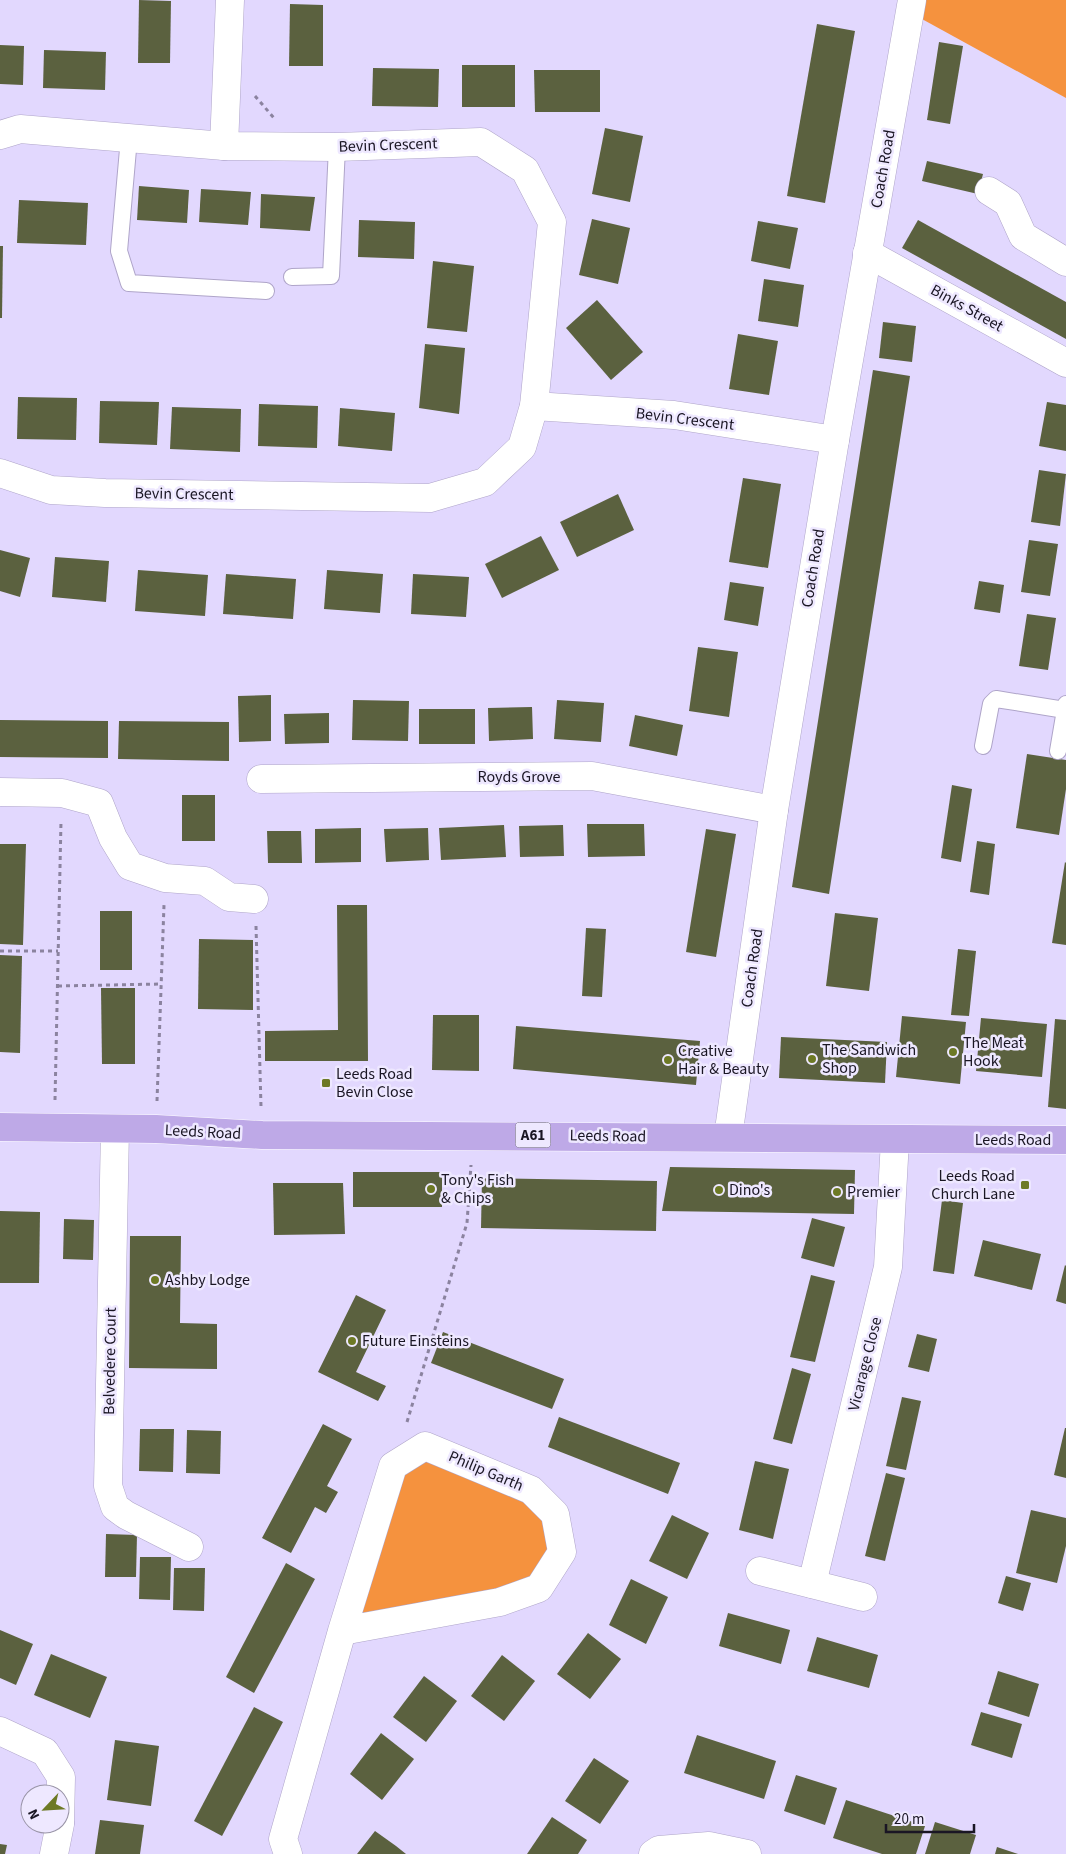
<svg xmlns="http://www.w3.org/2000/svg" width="1066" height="1854" viewBox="0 0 1066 1854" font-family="'Source Sans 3',sans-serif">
<rect width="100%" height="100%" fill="#e2d8fe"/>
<g fill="#f5923e">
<polygon points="912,0 1066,0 1066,98 911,13"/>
<polygon points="425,1446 555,1514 539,1588 342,1631 393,1466"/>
</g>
<g fill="#5b613f">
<polygon points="139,0 171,1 170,63 138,63"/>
<polygon points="290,4 323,5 323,66 289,66"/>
<polygon points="817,24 855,31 825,203 787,196"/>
<polygon points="939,42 963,46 950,124 927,120"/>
<polygon points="0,45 24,46 23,85 0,84"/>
<polygon points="44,50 106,52 105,90 43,88"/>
<rect x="462" y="65" width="53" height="42"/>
<polygon points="373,68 439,69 438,107 372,106"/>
<polygon points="534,70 600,70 600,112 535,112"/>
<polygon points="605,128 643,136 630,202 592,194"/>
<polygon points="927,161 983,174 978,194 922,181"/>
<polygon points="139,186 189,190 187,223 137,220"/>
<polygon points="201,189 251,192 248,225 199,222"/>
<polygon points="261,194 315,197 310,231 260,228"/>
<polygon points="19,200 88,203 86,245 17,243"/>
<polygon points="592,219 630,228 618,284 579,275"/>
<polygon points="359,220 415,222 414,259 358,257"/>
<polygon points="918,220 1066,302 1066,339 902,248"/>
<polygon points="758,221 798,228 790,269 751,261"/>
<polygon points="0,246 3,246 2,318 0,318"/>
<polygon points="433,261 474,266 467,332 427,328"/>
<polygon points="764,279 804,285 798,327 758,321"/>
<polygon points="597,300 643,352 611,380 566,328"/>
<polygon points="883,322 916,326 912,362 879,358"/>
<polygon points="738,334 778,341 769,395 729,389"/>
<polygon points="425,344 465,348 459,414 419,408"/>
<polygon points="873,370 910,376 829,894 792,887"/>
<polygon points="18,397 77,398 76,440 17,439"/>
<polygon points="100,401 159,402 157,445 99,443"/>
<polygon points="1047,402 1066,405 1066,451 1039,446"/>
<polygon points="259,404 318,406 317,448 258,446"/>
<polygon points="172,407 241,409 240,452 170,449"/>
<polygon points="340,408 395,413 392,451 338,446"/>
<polygon points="1039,470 1066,474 1060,526 1031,522"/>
<polygon points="743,478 781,484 768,568 729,562"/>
<polygon points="618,494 634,530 577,557 560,522"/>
<polygon points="541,536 559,570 502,598 485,564"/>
<polygon points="1029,540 1058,544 1050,596 1021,592"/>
<polygon points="0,550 30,558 20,597 0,591"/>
<polygon points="55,557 109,561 106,602 52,597"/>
<polygon points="138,570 208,575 205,616 135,611"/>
<polygon points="327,570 383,574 380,613 324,609"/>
<polygon points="226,574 296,579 293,619 223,614"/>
<polygon points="413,574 469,577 466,617 411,614"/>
<polygon points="979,581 1004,585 1000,613 974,609"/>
<polygon points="730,582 764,587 758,626 724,620"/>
<polygon points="1027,614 1056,618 1048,670 1019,666"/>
<polygon points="698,647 738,652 729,717 689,711"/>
<polygon points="271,695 271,741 239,742 238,696"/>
<polygon points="353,700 409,701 408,741 352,740"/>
<polygon points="557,700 604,703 601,742 554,739"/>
<polygon points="532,707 533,739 489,741 488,708"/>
<rect x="419" y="709" width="56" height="35"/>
<polygon points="329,713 329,743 285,744 284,714"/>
<polygon points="635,715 683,725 677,756 629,746"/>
<polygon points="0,720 108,721 108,758 0,757"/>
<polygon points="119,721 229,722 229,761 118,759"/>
<polygon points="1027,754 1066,760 1066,789 1059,835 1016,828"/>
<polygon points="952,785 972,789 961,862 941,858"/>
<rect x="182" y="795" width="33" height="46"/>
<polygon points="587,824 644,824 645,856 588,857"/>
<polygon points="504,825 506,857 441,860 439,828"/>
<polygon points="563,825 564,856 520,857 519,826"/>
<polygon points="361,828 361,862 315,863 315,829"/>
<polygon points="428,828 429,860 386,862 384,829"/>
<polygon points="706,829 736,834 716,957 686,952"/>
<polygon points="267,831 301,831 302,863 268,863"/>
<polygon points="977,841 995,844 989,895 970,892"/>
<polygon points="0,844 26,844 23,945 0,944"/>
<polygon points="1065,862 1066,863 1066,945 1052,943"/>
<polygon points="337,905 367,905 368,1061 265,1061 265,1031 338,1030"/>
<rect x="100" y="911" width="32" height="59"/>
<polygon points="835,913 878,918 869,991 826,986"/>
<polygon points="586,928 606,929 602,997 582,996"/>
<polygon points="199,939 253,940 253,1010 198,1009"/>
<polygon points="958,949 976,951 969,1016 951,1015"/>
<polygon points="0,955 22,956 20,1053 0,1052"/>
<polygon points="101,988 135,988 135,1064 102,1064"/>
<polygon points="433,1015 479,1015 479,1071 432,1070"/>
<polygon points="902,1016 966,1022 960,1084 896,1077"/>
<polygon points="981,1018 1047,1024 1042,1077 976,1071"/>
<polygon points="1055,1019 1066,1020 1066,1109 1048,1107"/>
<polygon points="516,1026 700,1041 696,1085 513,1069"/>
<polygon points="781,1037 887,1042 885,1083 779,1078"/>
<polygon points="670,1167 855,1170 854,1214 662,1211"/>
<rect x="353" y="1172" width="89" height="35"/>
<polygon points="482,1178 657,1181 656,1231 481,1228"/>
<polygon points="273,1183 343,1183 345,1234 274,1235"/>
<polygon points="942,1200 963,1203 954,1274 933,1271"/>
<polygon points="0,1211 40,1212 39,1283 0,1283"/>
<polygon points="812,1218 845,1227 834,1267 801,1258"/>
<polygon points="64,1219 94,1220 93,1260 63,1259"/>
<polygon points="130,1236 181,1236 180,1323 217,1324 217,1369 129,1368"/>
<polygon points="983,1240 1041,1254 1032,1290 974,1276"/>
<polygon points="1065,1265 1066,1266 1066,1304 1056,1301"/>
<polygon points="811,1275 835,1281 815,1362 790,1357"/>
<polygon points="356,1295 386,1310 356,1372 386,1386 378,1401 318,1372"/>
<polygon points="443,1332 564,1379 552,1409 431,1363"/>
<polygon points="917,1334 937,1339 929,1372 908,1367"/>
<polygon points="792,1368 811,1374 792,1444 773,1439"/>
<polygon points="902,1397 921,1401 906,1470 886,1466"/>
<polygon points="559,1417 680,1463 668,1494 548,1447"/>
<polygon points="323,1424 352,1439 327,1486 338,1492 326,1513 315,1507 291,1553 262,1538"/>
<polygon points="1065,1428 1066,1428 1066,1478 1054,1475"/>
<polygon points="140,1429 174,1429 173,1472 139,1471"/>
<polygon points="187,1430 221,1431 220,1474 186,1473"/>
<polygon points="755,1461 789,1469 773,1539 739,1530"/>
<polygon points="886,1473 905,1478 885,1561 865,1556"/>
<polygon points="1031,1510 1066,1518 1066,1546 1057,1583 1016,1573"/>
<polygon points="672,1515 709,1533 687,1579 649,1561"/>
<polygon points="106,1534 137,1535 136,1577 105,1577"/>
<polygon points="140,1557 171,1557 170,1600 139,1599"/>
<polygon points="286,1563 315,1579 254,1693 226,1677"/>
<polygon points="174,1568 205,1568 204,1611 173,1610"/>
<polygon points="1006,1576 1031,1583 1023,1611 998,1603"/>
<polygon points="631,1579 668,1597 646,1644 609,1625"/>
<polygon points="728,1613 790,1630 781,1664 719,1646"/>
<polygon points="0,1630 33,1644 16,1685 0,1678"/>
<polygon points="588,1633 621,1659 590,1699 557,1674"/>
<polygon points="817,1637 878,1655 869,1688 807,1671"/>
<polygon points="51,1654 107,1677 90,1718 34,1695"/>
<polygon points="502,1655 535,1681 504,1721 471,1696"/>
<polygon points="998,1671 1039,1684 1029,1717 988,1704"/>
<polygon points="424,1676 457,1701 426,1742 393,1717"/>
<polygon points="254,1707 283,1722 222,1836 194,1821"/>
<polygon points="981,1712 1022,1724 1012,1758 971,1745"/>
<polygon points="381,1733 414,1759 382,1800 350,1774"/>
<polygon points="697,1735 776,1761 764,1799 684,1773"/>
<polygon points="115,1740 159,1746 151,1806 107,1800"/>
<polygon points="594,1758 629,1781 600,1824 565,1801"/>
<polygon points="796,1775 837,1788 825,1825 784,1811"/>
<polygon points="846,1800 925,1826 916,1854 882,1854 833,1838"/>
<polygon points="552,1817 587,1840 578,1854 527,1854"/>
<polygon points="100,1820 144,1825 140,1854 95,1854"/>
<polygon points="935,1822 976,1835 970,1854 925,1854"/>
<polygon points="375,1831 396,1846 406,1854 357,1854"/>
<polygon points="0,1844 7,1845 5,1854 0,1854"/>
<polygon points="997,1847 1018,1854 995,1854"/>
</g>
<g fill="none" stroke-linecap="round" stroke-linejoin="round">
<g stroke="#afa5c9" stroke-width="18">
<g id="service">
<polyline points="129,138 119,251 129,283 266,291"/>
<polyline points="292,277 331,276 337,147"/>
<polyline points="983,746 991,704 996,699 1065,710"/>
<polyline points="1058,751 1066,704"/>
</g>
</g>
<g stroke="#afa5c9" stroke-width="29">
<g id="minor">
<polyline points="0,135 20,129 224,146 337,147 481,142 525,170 552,222 534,406 522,447 485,482 430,498 105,493 51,490 0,473"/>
<polyline points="224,146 230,0"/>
<polyline points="989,191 1008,203 1023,236 1066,262"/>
<polyline points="867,253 1066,363"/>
<polyline points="534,406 674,415 835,440"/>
<polyline points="261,779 592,776 774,810"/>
<polyline points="0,792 62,793 99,803 113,838 130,866 165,878 205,881 229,897 254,899"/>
<polyline points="115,1129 108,1486 115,1507 126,1515 189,1547"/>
<polyline points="760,1571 863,1597"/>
<polyline points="812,1584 888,1267 895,1140"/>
<polyline points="0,1731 45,1752 61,1777 60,1822"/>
<polyline points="54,1854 60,1824"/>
<polyline points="288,1854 283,1839 342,1631 393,1466 425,1446 531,1490 555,1514 562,1552 539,1588 500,1602 342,1631"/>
<polyline points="653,1854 659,1850 709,1846 747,1854"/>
</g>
</g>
<g stroke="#afa5c9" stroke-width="29">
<polyline id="tertiary" points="728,1137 774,810 835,440 912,0"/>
</g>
<g stroke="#fff" stroke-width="29">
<polyline id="primary" points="0,1127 156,1129 262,1135 1066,1140"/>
</g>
<g stroke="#8b839f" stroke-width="3" stroke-dasharray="4 4" stroke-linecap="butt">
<polyline points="255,96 274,118"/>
<polyline points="256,926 261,1107"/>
<polyline points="0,951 58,951"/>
<polyline points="58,986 161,984"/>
<polyline points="55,1100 61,821"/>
<polyline points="157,1101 164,905"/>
<polyline points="407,1422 467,1223 471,1165"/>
</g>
<use href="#service" stroke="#fff" stroke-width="16"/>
<use href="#minor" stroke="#fff" stroke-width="28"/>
<use href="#tertiary" stroke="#fff" stroke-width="28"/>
<use href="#primary" stroke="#bea9e7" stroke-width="28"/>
</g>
<g fill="#6d7925" stroke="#eee8ff" stroke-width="2">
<circle cx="953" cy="1052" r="5"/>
<circle cx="812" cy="1059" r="5"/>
<circle cx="668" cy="1060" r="5"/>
<rect x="321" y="1078" width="10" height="10" rx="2.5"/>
<rect x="1020" y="1180" width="10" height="10" rx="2.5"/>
<circle cx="431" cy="1189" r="5"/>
<circle cx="719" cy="1190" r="5"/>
<circle cx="837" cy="1192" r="5"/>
<circle cx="155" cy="1280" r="5"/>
<circle cx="352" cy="1341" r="5"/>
</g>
<g text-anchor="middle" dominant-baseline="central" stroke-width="5" stroke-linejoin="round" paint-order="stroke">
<rect fill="#eee8ff" stroke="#5a5566" stroke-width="1" x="515.5" y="1122.5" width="35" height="25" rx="4"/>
<g font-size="15" font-weight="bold" fill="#1a1624">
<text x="533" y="1135">A61</text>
</g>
<g font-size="16" fill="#1a1624" stroke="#eee8ff">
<text transform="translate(388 145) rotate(-2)">Bevin Crescent</text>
<text transform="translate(883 169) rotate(-80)">Coach Road</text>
<text transform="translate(967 308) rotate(29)">Binks Street</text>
<text transform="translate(685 419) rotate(7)">Bevin Crescent</text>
<text transform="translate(184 494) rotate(1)">Bevin Crescent</text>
<text transform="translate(813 568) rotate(-81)">Coach Road</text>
<text x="519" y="777">Royds Grove</text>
<text transform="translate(752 968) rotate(-82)">Coach Road</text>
<text transform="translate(203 1132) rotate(3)">Leeds Road</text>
<text transform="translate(608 1136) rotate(1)">Leeds Road</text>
<text x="1013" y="1140">Leeds Road</text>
<text transform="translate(110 1361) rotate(-89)">Belvedere Court</text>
<text transform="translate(865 1364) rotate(-76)">Vicarage Close</text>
<text transform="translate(486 1471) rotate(23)">Philip Garth</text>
</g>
<g font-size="16" fill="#1a1624" stroke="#eee8ff" text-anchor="start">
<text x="963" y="1043">The Meat<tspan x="963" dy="18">Hook</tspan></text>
<text x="822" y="1050">The Sandwich<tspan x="822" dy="18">Shop</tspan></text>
<text x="678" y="1051">Creative<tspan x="678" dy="18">Hair &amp; Beauty</tspan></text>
<text x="336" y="1074">Leeds Road<tspan x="336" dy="18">Bevin Close</tspan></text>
<text x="1015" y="1176" text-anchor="end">Leeds Road<tspan x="1015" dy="18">Church Lane</tspan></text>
<text x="441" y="1180">Tony's Fish<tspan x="441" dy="18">&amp; Chips</tspan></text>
<text x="729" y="1190">Dino's</text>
<text x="847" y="1192">Premier</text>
<text x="165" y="1280">Ashby Lodge</text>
<text x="362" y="1341">Future Einsteins</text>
</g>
</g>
<g transform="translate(45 1809) rotate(245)"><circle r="24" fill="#eee8ff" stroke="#9994a7"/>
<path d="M0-4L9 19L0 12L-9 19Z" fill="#6d7925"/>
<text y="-8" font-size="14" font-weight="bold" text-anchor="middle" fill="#1a1624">N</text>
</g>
<path d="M886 1824v8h88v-8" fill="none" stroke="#1a1624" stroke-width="2.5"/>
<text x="894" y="1824" font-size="15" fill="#1a1624" stroke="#eee8ff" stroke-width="4" paint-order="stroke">20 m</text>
</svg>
